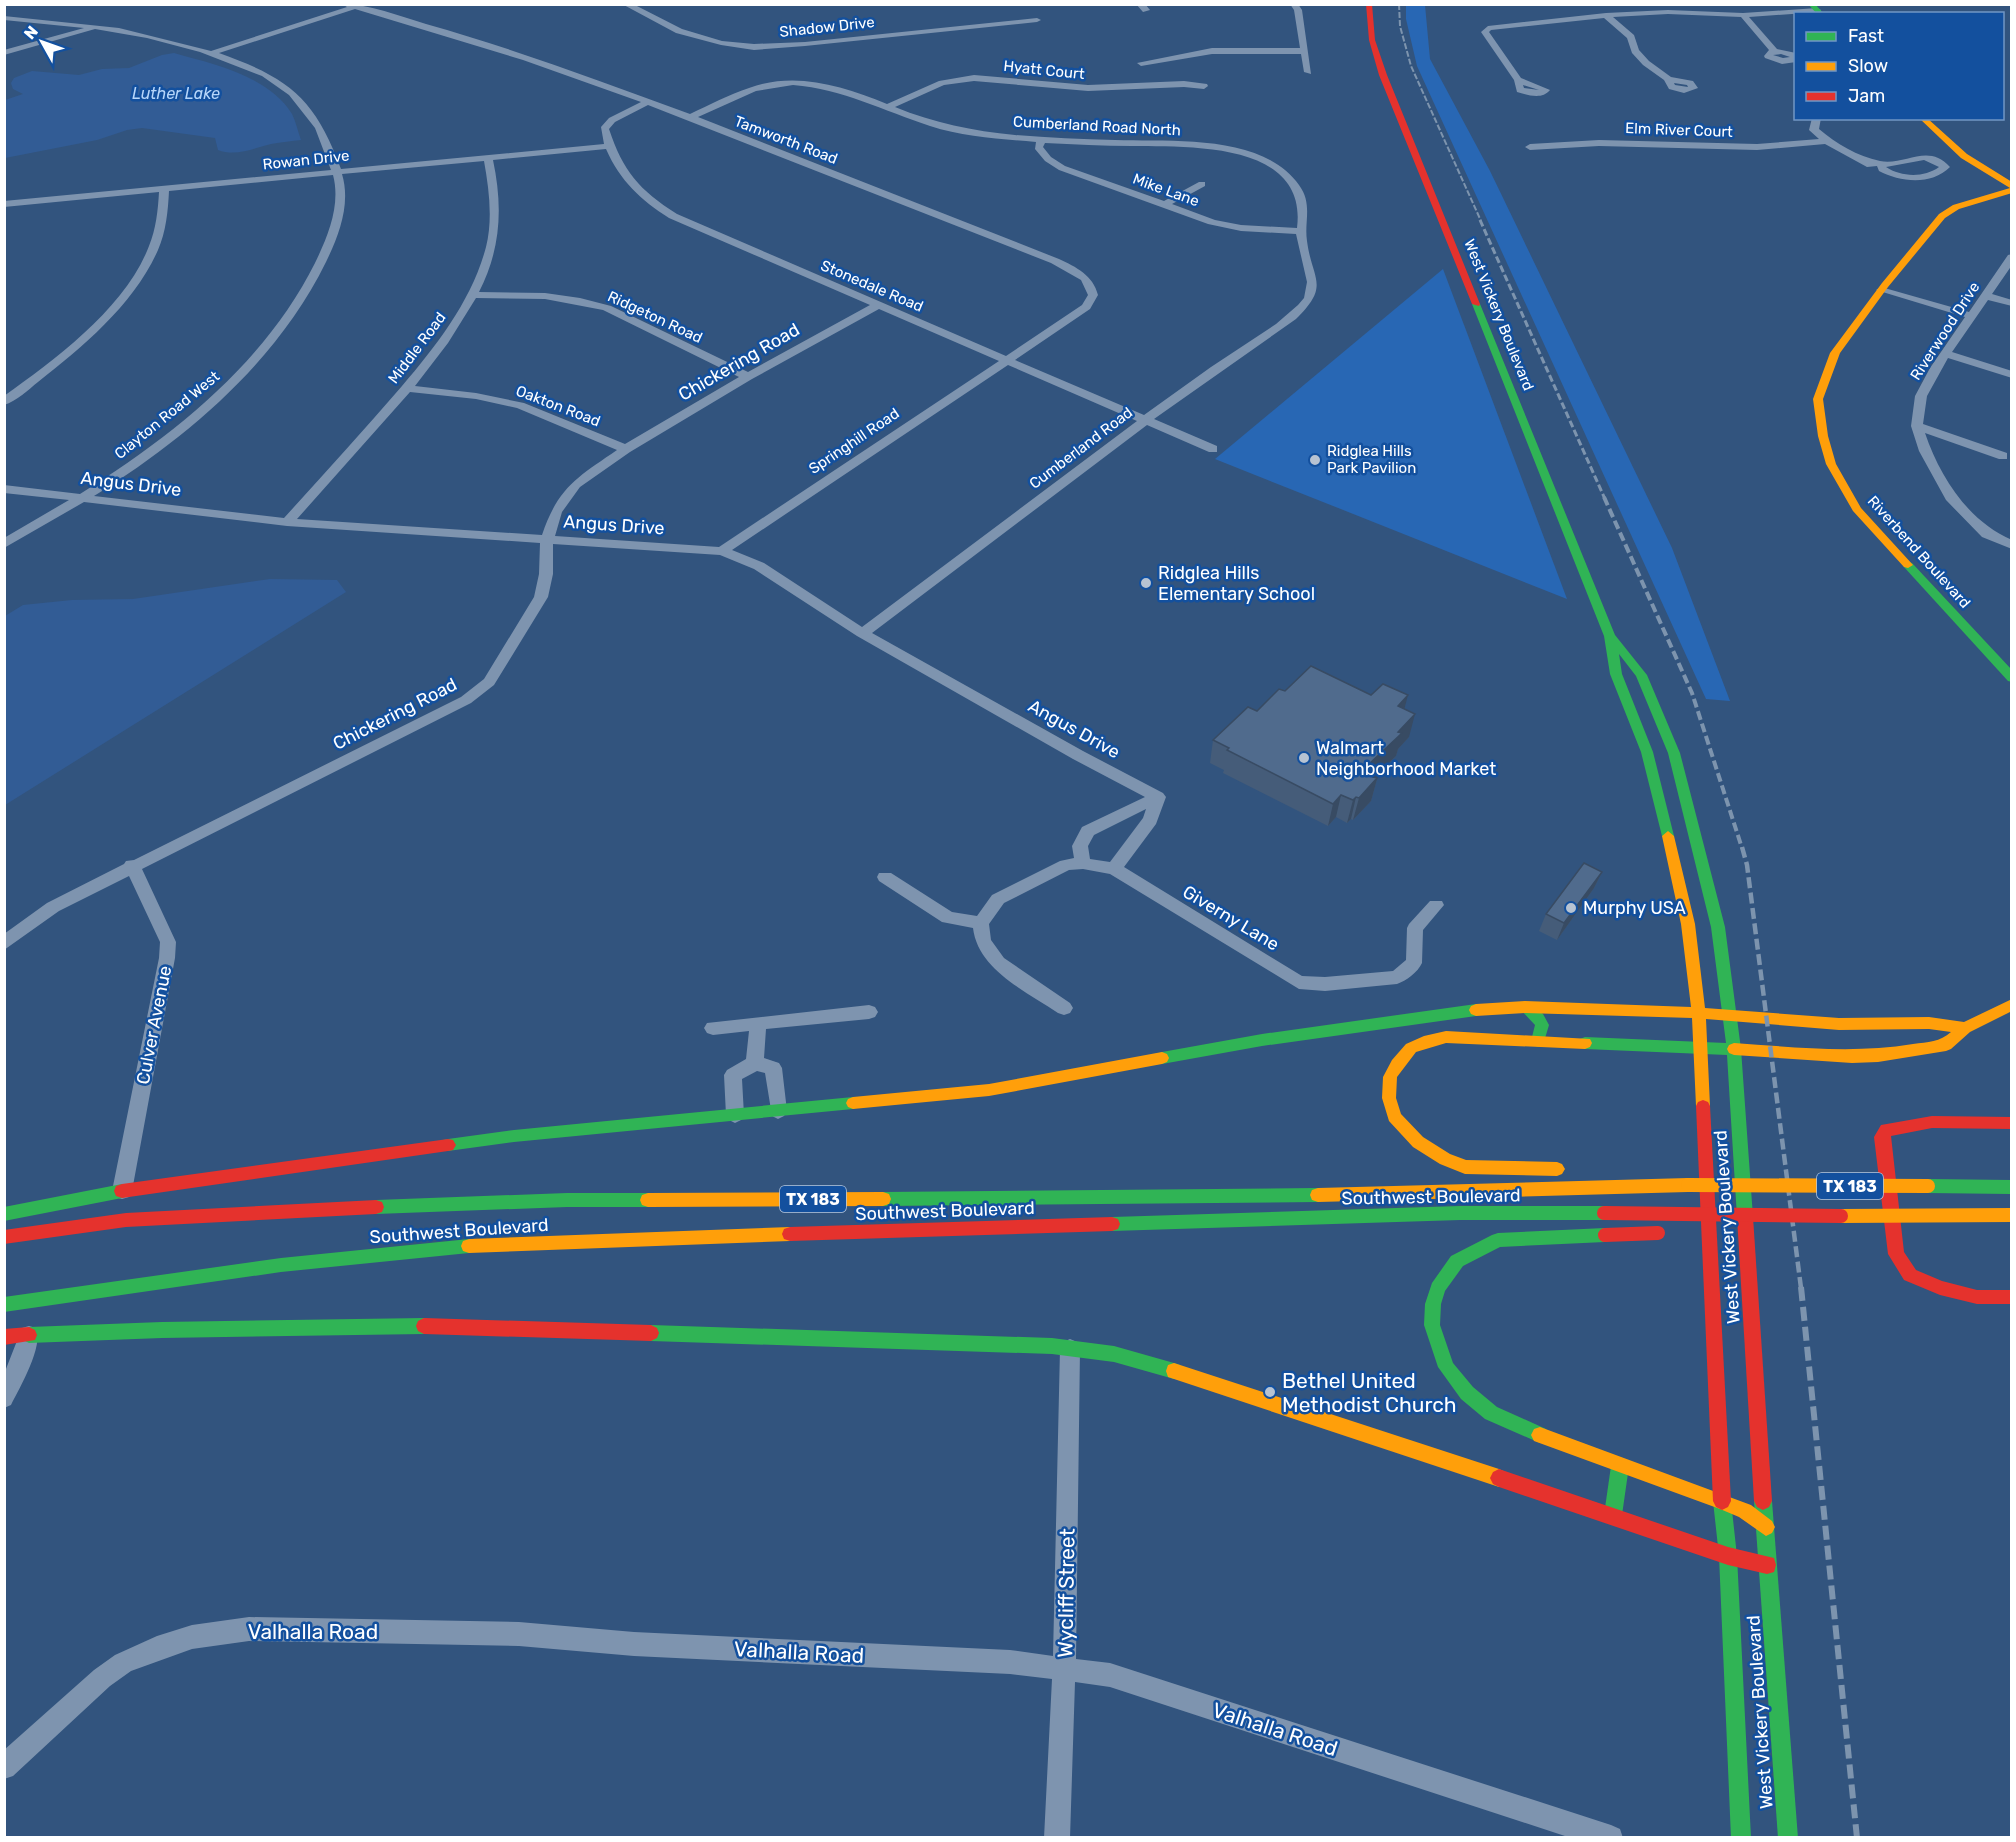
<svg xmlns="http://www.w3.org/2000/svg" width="2016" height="1842" viewBox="0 0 2016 1842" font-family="Rubik,sans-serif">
<rect width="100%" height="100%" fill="#32547e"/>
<g fill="#2867b4">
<polygon points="1406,5 1425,5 1430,59 1490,171 1672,548 1730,701 1706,699 1417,66 1406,19"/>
<polygon points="1443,269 1567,599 1215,459"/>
</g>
<g fill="#325c95">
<path d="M174,53C213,64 269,76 292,114C296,122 298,132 301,140C292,141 281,142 271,144C254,148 236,157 218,150L215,138L142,128L127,130L97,140L5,158V100L23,94L13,89L11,83L14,78L32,71L79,75L102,69L129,68L162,55Z"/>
<polygon points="270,579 337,580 346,592 5,805 5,616 23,605 72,600 133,599"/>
</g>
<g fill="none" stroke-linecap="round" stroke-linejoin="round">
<g fill="#7e94af" fill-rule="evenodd">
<path d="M342,4C370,4 399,16 426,24C515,49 603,82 690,114C709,105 728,95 749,88C796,71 842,86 887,104L939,81L974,75L1088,85L1184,81L1207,84L1208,86L1204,89L1184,87L1088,91L974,81L944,85L895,107C934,123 973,131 1015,135C1048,138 1081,139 1115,140C1171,142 1262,133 1299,185C1313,204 1304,221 1307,241C1312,280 1331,285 1296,319L1154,419L1217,446V452H1209L1147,425L872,633L1083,751L1163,793L1166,797L1156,824L1124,867L1302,976L1325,977L1393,971L1406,960L1407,928L1409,924L1430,901H1442L1444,905L1423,930L1422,963C1418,972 1406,981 1397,984L1325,991L1299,989L1110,874L1083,869L1069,870L1004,903L989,924L991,940L1004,958L1070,1003L1073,1008L1070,1013L1064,1015L1058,1013C1026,991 978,970 973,928L942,922L879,881L877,877L879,873H891L952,912L977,916L992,895L1060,861L1074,858L1072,846L1082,827L1145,797L1073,759L857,636L754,569L720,555L553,544V574L548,597L494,685L471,703L142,869L176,942L175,958L132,1191L129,1197L122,1199L115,1197L112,1191L159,958L160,942L129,876L59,911L4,950V934L47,903L124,864L126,861L134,860L461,697L484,679L534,597L539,574L540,543L287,526L84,502L4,548V538L69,500L4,493V485L80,494C173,436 265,363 315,263C328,236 341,205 333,175L169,191C168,211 166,232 158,250C134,304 84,346 38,382C28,390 17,401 4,405V396C56,359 126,307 149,246C156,229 158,210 159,192L4,207V201L331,170L315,128L289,95L262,76L200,52L147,38L95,29L4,55V50L84,28L4,20V16L119,28L211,51L347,7ZM355,9L523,60L641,102L609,118L601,127L604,144L341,169C315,98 289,78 219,53ZM793,85C843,89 884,111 930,126C964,137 1001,139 1036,142L1035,149L1045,161L1059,170L1208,224L1241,231L1296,234L1307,282L1304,298L1298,305L1276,324L1211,367L1144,415L1015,360L1090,309L1098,295C1093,275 1076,267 1059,259L698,117L756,91ZM648,105L1051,263L1081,280L1088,295L1082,305L1006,356L677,214C639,190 623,171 609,129L615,122ZM1045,143C1074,144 1103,146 1132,146C1189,147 1308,141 1297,228L1241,225L1215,220L1172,204L1205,186V182H1199L1164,201L1065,166L1051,157L1043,147ZM606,149C620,181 641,200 669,218L870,305L748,372L611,306L580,298L545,293L479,292C501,249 503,207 493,160ZM484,161C489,189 493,219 486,247C472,300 437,345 402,386C364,430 324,474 284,518L94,496C187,438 277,362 326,262C339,235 351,204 342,174ZM476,298L545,299L603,310L739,377L625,444L524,403L476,393L415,386L448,343ZM879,309L999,361L719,547L555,536L562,512L580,487L630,452L752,379ZM1008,365L1137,421L862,627L764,563L732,550ZM410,392L476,399L517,408L617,450C578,477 558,487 542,535L297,519ZM1146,809L1143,818L1110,862L1090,859L1088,846L1094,835Z"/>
<polygon points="622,4 633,4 682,29 722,41 754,44 805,42 1037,18 1041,20 1037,22 805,46 754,50 721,45 676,33"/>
<polygon points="1136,4 1145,4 1150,10 1143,12"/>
<polygon points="1290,4 1298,4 1302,10 1311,74 1304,72 1301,54 1212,54 1141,66 1137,63 1212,48 1300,48 1294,10"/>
<path d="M1817,8L1821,10L1820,12L1749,17L1777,49L1796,53V62L1782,64L1765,58L1764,56L1769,50L1741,17L1668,14L1613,17L1634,35L1639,50L1649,61L1671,77L1693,81L1698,88L1684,93L1669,89L1664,80L1643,65L1632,53L1627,38L1604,18L1491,30L1489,32L1521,78L1550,90C1542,100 1528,95 1517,92L1514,80L1481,32L1488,26L1606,13L1668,10L1743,13ZM1781,54L1790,57L1783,58L1773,55ZM1674,83L1687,85L1688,87L1675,85ZM1523,85L1539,90L1524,88Z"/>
<path d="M1812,118H1821L1819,129C1837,144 1857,156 1880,161C1905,166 1928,142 1950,167C1931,186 1900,182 1879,171L1877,166L1867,167L1825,144L1757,150L1599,146L1530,150L1525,147L1530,144L1599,140L1757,144L1819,139L1809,130ZM1924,160L1939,167C1924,178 1901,177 1886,167Z"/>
<path d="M2012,254V265L1992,294L2012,300V306L1988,300L1952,352L2012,371V378L1948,358L1927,396L1923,424L2007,453V459H1999L1925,433C1940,477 1968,521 2012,540V549L1982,537L1946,500L1919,451L1911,426L1915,396L1930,368L1965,317L1876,290L1881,287L1969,312L2008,255Z"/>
<polygon points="869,1005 875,1007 878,1012 875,1017 869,1019 766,1029 764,1058 779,1063 782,1068 787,1111 784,1116 778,1119 772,1116 765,1073 757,1071 742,1079 744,1115 741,1120 735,1123 729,1120 726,1115 724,1075 727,1070 746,1059 749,1031 713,1035 707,1033 704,1028 707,1023"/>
<path d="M29,1326L36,1328C44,1346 20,1387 11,1405L4,1408V1374L22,1328Z"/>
<polygon points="1070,1339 1077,1342 1080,1349 1076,1659 1110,1663 1611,1825 1620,1829 1623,1838 1571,1838 1110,1687 1075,1682 1070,1838 1044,1838 1052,1679 1010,1674 634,1656 519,1646 249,1641 192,1649 131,1671 110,1686 13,1776 4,1779 4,1750 94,1670 115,1655 157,1636 192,1625 249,1617 519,1622 634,1632 1010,1650 1053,1656 1060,1349 1063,1342"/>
</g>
<g fill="#30b455" fill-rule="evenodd">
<polygon points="1808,4 1815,4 1824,14 1817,14"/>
<polygon points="1473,302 1480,304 1615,635 1647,675 1680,753 1725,927 1741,1049 1753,1217 1751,1222 1745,1224 1739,1222 1737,1217 1727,1055 1585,1049 1580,1047 1578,1043 1580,1039 1585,1037 1726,1043 1711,927 1668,753 1636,676 1619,654 1622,674 1653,752 1674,836 1668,841 1662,836 1641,752 1610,674 1604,636 1472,304"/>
<polygon points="1908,562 1912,563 2012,670 2012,682 2008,681 1904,567 1903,565"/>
<polygon points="1525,1001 1543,1014 1549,1025 1543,1045 1538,1047 1533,1045 1531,1041 1535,1025 1518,1007 1520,1003"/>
<polygon points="1476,1004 1481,1006 1483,1010 1481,1014 1476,1016 1262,1046 1162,1064 1157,1062 1155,1058 1157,1054 1162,1052 1262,1034"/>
<polygon points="853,1097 858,1099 860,1103 858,1107 853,1109 514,1142 448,1151 443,1150 440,1145 443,1140 448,1139 514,1130"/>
<polygon points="122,1184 128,1186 130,1191 128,1196 122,1198 4,1221 4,1207"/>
<polygon points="1318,1188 1324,1190 1326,1195 1324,1200 1318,1202 883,1206 877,1204 875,1199 877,1194 883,1192"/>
<polygon points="567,1193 648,1193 654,1195 656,1200 654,1205 648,1207 567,1207 376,1214 370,1212 368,1207 370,1202 376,1200"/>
<polygon points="1460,1206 1604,1206 1610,1208 1612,1213 1610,1218 1604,1220 1460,1220 1112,1231 1106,1229 1104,1224 1106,1219 1112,1217"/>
<polygon points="1605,1228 1611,1230 1613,1235 1611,1240 1605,1242 1500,1247 1463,1266 1445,1291 1441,1304 1440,1325 1453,1363 1473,1387 1497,1407 1546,1429 1549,1435 1546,1441 1540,1443 1485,1419 1461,1399 1438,1367 1424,1325 1425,1304 1432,1283 1451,1256 1492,1235 1498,1233"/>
<polygon points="469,1239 475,1241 477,1246 475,1251 469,1253 281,1272 4,1312 4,1297 281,1258"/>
<polygon points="424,1318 430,1321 432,1326 430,1331 424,1334 162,1338 29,1343 23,1340 21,1335 23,1330 29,1327 162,1322"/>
<polygon points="651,1325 1052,1338 1114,1346 1174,1363 1180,1365 1182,1371 1180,1377 1174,1379 1114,1362 1052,1354 651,1341 645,1338 643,1333 645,1328"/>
<polygon points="1620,1457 1626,1460 1629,1466 1622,1515 1619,1521 1613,1524 1607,1521 1604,1515 1611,1466 1614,1460"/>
<polygon points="1722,1492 1728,1495 1731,1501 1737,1556 1751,1838 1731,1838 1719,1556 1713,1501 1716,1495"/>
<polygon points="1763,1492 1769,1495 1772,1501 1798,1838 1778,1838 1754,1501 1757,1495"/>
</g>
<g fill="#ff9f0a" fill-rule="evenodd">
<polygon points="1919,118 1927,118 1967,154 2012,182 2012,193 1959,209 1945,218 1888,287 1840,353 1823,399 1828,436 1836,464 1861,508 1913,565 1908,568 1904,567 1853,511 1826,464 1818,436 1813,399 1830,353 1882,283 1939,214 1953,205 2010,188 1961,158"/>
<path d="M1668,831L1674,836L1695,924L1705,1008L1839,1018L1929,1017L1964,1022L2012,999V1011L1970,1032L1951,1049L1946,1051L1878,1062L1852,1063L1734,1055L1729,1053L1727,1049L1729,1045L1734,1043C1795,1047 1852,1054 1913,1044C1928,1042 1940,1042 1951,1032L1929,1029L1839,1030L1706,1019L1710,1106L1708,1110L1703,1112L1698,1110L1696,1106L1692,1018L1525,1013L1476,1016L1471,1014L1469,1010L1471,1006L1476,1004L1525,1001L1691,1007L1681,924L1662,836Z"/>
<polygon points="1446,1031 1590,1039 1592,1043 1590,1047 1585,1049 1446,1043 1416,1052 1397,1077 1396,1098 1401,1114 1423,1137 1450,1154 1466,1160 1557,1162 1562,1164 1565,1169 1562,1174 1557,1176 1465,1174 1440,1164 1413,1147 1389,1121 1382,1098 1383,1077 1392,1060 1406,1044 1424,1036"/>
<polygon points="1162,1052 1167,1054 1169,1058 1167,1062 1162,1064 989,1096 853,1109 848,1107 846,1103 848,1099 853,1097 989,1084"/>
<polygon points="1688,1178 1693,1180 1696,1185 1693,1190 1688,1192 1318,1202 1312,1200 1310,1195 1312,1190 1318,1188"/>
<polygon points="883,1192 889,1194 891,1199 889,1204 883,1206 648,1207 642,1205 640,1200 642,1195 648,1193"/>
<polygon points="790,1227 796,1229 798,1234 796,1239 790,1241 469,1253 463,1251 461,1246 463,1241 469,1239"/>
<polygon points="1174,1363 1499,1469 1505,1472 1508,1478 1505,1484 1499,1487 1174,1379 1168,1377 1166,1371 1168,1365"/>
<polygon points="1540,1427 1751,1505 1772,1521 1775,1527 1772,1533 1766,1536 1739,1517 1720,1509 1534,1441 1531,1435 1534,1429"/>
</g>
<g fill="#e5322d" fill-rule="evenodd">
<polygon points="1366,4 1372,4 1375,40 1387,75 1480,304 1479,306 1472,304 1379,75 1369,40"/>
<polygon points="1703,1100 1708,1102 1710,1106 1731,1501 1728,1507 1722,1510 1716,1507 1713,1501 1696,1106 1698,1102"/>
<polygon points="1932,1116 2012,1117 2012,1129 1932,1128 1891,1136 1904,1252 1916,1270 1942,1281 1977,1290 2012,1290 2012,1304 1977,1304 1940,1295 1904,1280 1888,1254 1874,1137 1881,1125"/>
<polygon points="448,1139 453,1140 456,1145 453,1150 448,1151 122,1198 116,1196 114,1191 116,1186 122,1184"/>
<polygon points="376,1200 382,1202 384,1207 382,1212 376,1214 126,1227 4,1244 4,1230 126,1213"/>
<polygon points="1745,1210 1751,1212 1753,1217 1772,1501 1769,1507 1763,1510 1757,1507 1754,1501 1737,1217 1739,1212"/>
<polygon points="1112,1217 1118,1219 1120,1224 1118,1229 1112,1231 790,1241 784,1239 782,1234 784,1229 790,1227"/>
<polygon points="424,1318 651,1325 657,1328 659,1333 657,1338 651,1341 424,1334 418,1331 416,1326 418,1321"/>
<polygon points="29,1327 35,1330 37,1335 35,1340 4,1345 4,1329"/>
<polygon points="1499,1469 1728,1547 1774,1558 1776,1565 1774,1572 1767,1574 1728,1565 1499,1487 1493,1484 1490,1478 1493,1472"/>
</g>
<polyline stroke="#7d94ae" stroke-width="2" stroke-dasharray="6 2" stroke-linecap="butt" points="1399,4 1400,26 1411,66 1481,221"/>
<polyline stroke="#7d94ae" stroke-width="3" stroke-dasharray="7 3" stroke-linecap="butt" points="1480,220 1605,499"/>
<polyline stroke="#7d94ae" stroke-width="4" stroke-dasharray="9 4" stroke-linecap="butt" points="1604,497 1692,693 1742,848"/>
<polyline stroke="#7d94ae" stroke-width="4.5" stroke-dasharray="11 4.5" stroke-linecap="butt" points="1742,847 1747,865 1801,1288"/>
<polyline stroke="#7d94ae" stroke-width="6" stroke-dasharray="14 6" stroke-linecap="butt" points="1801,1287 1857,1838"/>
<polyline stroke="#30b455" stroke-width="14" points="1928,1186 2011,1187"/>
<g stroke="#ff9f0a" stroke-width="14">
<polyline points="1688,1185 1928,1186"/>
<polyline points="1841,1216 2012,1215"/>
</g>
<g stroke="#e5322d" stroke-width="14">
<polyline points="1604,1213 1841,1216"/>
<polyline points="1605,1235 1658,1233"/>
</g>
</g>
<g fill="#455c79">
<polygon points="1285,691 1371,695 1405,709 1409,737 1398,749 1396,756 1379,772 1371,801 1353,820 1351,819 1347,823 1336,817 1328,826 1223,773 1224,770 1210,763 1213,740"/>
<polygon points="1602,872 1594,888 1557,940 1539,931 1546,914"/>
</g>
<g fill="#384b63">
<polygon points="1408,695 1402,718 1398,706"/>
<polygon points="1415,714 1409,737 1398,749 1396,756 1379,772 1371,801 1353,820 1368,765"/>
<polygon points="1341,795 1336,817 1328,826 1333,804"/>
<polygon points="1356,797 1351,819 1347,823 1353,800"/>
<polygon points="1602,872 1594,888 1557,940 1564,923"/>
</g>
<g fill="#506b8d" stroke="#384b63" stroke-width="1.5">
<polygon points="1311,666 1371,695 1383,684 1408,695 1398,706 1415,714 1398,732 1402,733 1368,765 1379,770 1373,777 1377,778 1359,798 1356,797 1353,800 1341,795 1333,804 1227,750 1229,748 1213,740 1248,707 1257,711 1279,689 1285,691"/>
<polygon points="1584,863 1602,872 1564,923 1546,914"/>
</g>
<g fill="#b7c3d2" stroke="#13509e" stroke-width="2">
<circle cx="1315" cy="460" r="6"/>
<circle cx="1146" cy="583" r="6"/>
<circle cx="1304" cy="758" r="6"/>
<circle cx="1571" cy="908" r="6"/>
<circle cx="1270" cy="1392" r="6"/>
</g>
<g text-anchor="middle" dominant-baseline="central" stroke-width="5" stroke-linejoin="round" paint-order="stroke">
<g font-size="15" fill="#fff" stroke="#13509e">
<text transform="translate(827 27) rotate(-6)">Shadow Drive</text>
<text transform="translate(1044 70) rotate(6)">Hyatt Court</text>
<text transform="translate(1097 126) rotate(3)">Cumberland Road North</text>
<text transform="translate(1679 130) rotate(2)">Elm River Court</text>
<text transform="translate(786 140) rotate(21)">Tamworth Road</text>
<text transform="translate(306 160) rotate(-6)">Rowan Drive</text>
<text transform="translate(1166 190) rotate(20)">Mike Lane</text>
<text transform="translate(872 286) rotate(23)">Stonedale Road</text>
<text transform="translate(1499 315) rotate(68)">West Vickery Boulevard</text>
<text transform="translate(655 317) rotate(25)">Ridgeton Road</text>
<text transform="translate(1945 331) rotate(-57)">Riverwood Drive</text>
<text transform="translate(417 348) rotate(-53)">Middle Road</text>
<text transform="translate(558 406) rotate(21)">Oakton Road</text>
<text transform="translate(167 415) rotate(-39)">Clayton Road West</text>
<text transform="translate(854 441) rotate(-34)">Springhill Road</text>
<text transform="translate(1081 448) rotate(-37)">Cumberland Road</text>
<text transform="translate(1919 552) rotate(48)">Riverbend Boulevard</text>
</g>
<g font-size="15" fill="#fff" stroke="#13509e" text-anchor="start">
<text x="1327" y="451">Ridglea Hills<tspan x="1327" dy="17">Park Pavilion</tspan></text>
</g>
<g font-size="16" font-style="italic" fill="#b7d6fa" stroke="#13509e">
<text x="176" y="93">Luther Lake</text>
</g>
<g fill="#13509e" stroke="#b8cae2" stroke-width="1.5">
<rect x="1817" y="1173" width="66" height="26" rx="4.5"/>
<rect x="780" y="1186" width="66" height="26" rx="4.5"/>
</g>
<g font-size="16" font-weight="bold" fill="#fff">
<text x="1850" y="1186">TX 183</text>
<text x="813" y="1199">TX 183</text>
</g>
<g font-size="18" fill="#fff" stroke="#13509e">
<text transform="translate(739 362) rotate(-30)">Chickering Road</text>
<text transform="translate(131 484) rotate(7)">Angus Drive</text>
<text transform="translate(614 525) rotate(4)">Angus Drive</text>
<text transform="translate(395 714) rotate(-27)">Chickering Road</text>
<text transform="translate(1074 729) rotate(29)">Angus Drive</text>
<text transform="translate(1231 918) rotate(31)">Giverny Lane</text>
<text transform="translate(154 1025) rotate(-79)">Culver Avenue</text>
<text transform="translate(1431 1197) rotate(-1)">Southwest Boulevard</text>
<text transform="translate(945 1211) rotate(-2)">Southwest Boulevard</text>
<text transform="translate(1727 1227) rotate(-94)">West Vickery Boulevard</text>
<text transform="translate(459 1231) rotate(-4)">Southwest Boulevard</text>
<text transform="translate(1760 1712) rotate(-94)">West Vickery Boulevard</text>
</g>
<g font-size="18" fill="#fff" stroke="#13509e" text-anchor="start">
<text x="1158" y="573">Ridglea Hills<tspan x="1158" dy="21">Elementary School</tspan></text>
<text x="1316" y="748">Walmart<tspan x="1316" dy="21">Neighborhood Market</tspan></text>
<text x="1583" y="908">Murphy USA</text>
</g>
<g font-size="21" fill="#fff" stroke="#13509e" text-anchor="start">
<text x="1282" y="1380">Bethel United<tspan x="1282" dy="24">Methodist Church</tspan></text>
</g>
<g font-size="21" fill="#fff" stroke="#13509e">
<text transform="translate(1066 1593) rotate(-89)">Wycliff Street</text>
<text x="313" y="1631">Valhalla Road</text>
<text transform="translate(799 1652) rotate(3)">Valhalla Road</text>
<text transform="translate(1275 1729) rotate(18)">Valhalla Road</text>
</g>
</g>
<rect width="2016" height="1842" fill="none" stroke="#ffffff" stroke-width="12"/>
<rect x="1794" y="12" width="210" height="108" fill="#13509e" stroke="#7196c5" stroke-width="1.5"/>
<rect x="1806" y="32" width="30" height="9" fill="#30b455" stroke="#7196c5" stroke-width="1.5"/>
<text x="1848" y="42" font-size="18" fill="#ffffff">Fast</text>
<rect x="1806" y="62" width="30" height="9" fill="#ff9f0a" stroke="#7196c5" stroke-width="1.5"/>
<text x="1848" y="72" font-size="18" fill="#ffffff">Slow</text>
<rect x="1806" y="92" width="30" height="9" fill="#e5322d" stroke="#7196c5" stroke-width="1.5"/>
<text x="1848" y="102" font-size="18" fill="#ffffff">Jam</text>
<g transform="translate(42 42) rotate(310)" stroke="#13509e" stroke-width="4.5" paint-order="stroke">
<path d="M0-4.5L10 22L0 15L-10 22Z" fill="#ffffff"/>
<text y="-9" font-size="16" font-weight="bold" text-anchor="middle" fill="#ffffff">N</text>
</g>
</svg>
